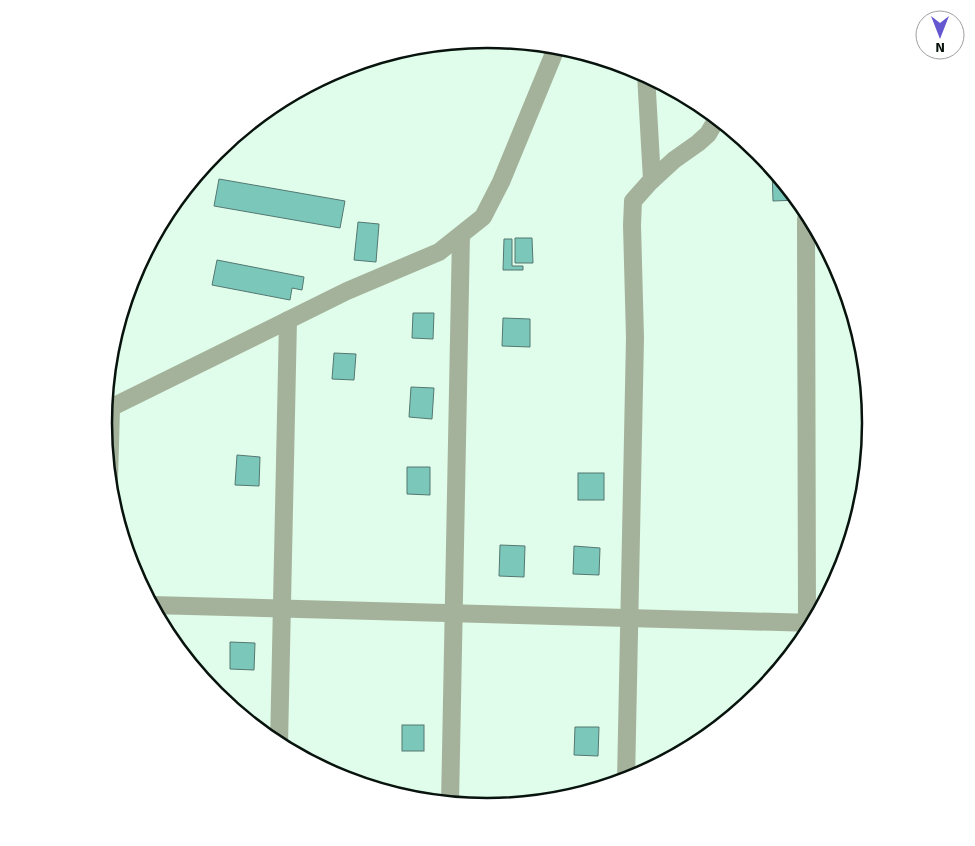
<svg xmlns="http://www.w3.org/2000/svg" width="975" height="846" viewBox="0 0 975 846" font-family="Signika,sans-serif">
<rect width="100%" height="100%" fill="#dffdea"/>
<g fill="#7bc8bb" stroke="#547771">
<polygon points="772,170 774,170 799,200 773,201"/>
<polygon points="219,179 345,201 340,228 214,206"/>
<polygon points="358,222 379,224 376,262 354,260"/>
<polygon points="515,238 532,238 533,263 515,263"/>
<polygon points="504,239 512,239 512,266 523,266 523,270 503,270"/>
<polygon points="217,260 304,277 302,290 292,288 290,300 212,285"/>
<polygon points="413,313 434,313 433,339 412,338"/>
<polygon points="503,318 530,319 530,347 502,346"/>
<polygon points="334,353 356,354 354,380 332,379"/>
<polygon points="411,387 434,388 432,419 409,417"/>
<polygon points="237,455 260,457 259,486 235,485"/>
<polygon points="407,467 430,467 430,495 407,494"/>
<rect x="578" y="473" width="26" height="27"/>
<polygon points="500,545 525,546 524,577 499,576"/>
<polygon points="574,546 600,548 599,575 573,574"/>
<polygon points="230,642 255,643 254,670 230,669"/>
<rect x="402" y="725" width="22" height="26"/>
<polygon points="575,727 599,727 598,756 574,755"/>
<polygon points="493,798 517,798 517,804 493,807"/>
</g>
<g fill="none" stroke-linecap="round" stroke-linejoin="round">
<g stroke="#a5b29b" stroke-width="18">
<polyline points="646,74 652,180"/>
<polyline points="104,411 347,291 439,252 483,217 501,182 557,46"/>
<polyline points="109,480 111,408"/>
<polyline points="151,605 814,623"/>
<polyline points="807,623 806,219 812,218"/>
<polyline points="279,745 288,320"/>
<polyline points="626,781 635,338 632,225 633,201 649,183 674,160 698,143 708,134 718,117"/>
<polyline points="450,804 461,235"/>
</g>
</g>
<path d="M0 0H975V846H0ZM112 423a375 375 0 1 1 750 0a375 375 0 1 1-750 0Z" fill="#fff" fill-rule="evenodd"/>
<path fill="none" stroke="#08130d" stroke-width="2.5" d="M112 423a375 375 0 1 1 750 0a375 375 0 1 1-750 0Z"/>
<g transform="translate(940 35) rotate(180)"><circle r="24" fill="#ffffff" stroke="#9ca19e"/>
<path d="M0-4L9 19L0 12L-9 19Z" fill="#6457d0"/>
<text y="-8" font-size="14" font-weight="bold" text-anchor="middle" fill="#08130d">N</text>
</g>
</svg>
